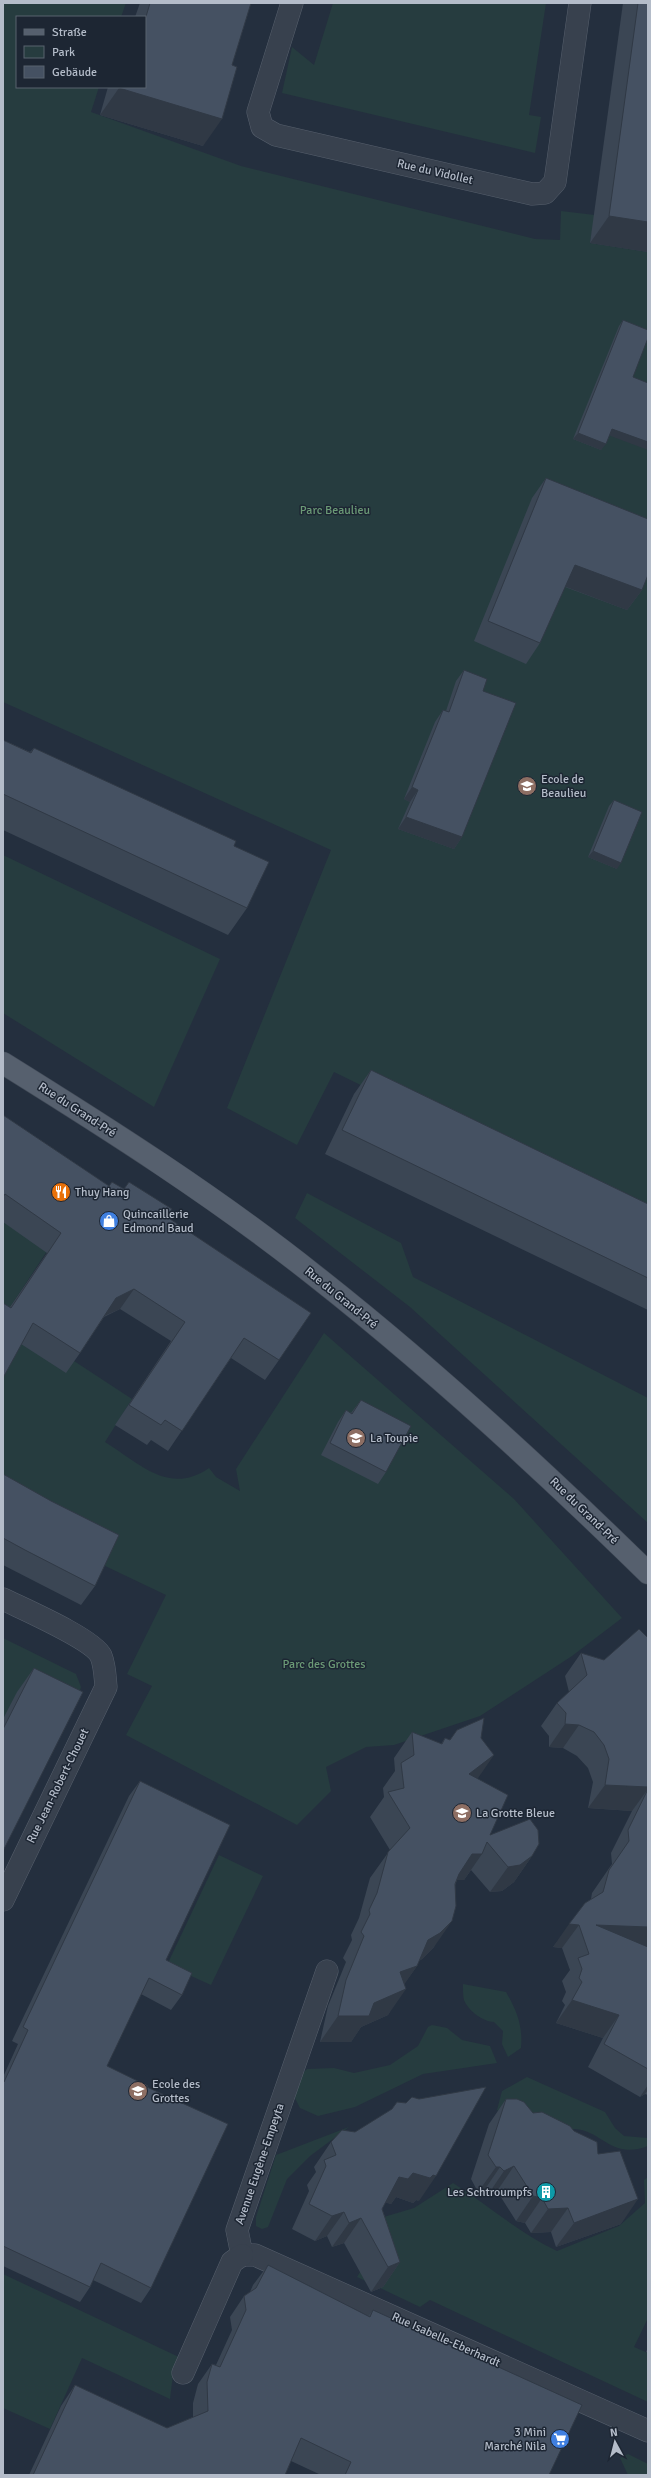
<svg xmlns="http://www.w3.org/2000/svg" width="651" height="2478" viewBox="0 0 651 2478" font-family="Signika,sans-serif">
<rect width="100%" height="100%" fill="#242f3e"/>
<g fill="#263c3f">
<polygon points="3,3 126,3 121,17 17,17 17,87 99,87 91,112 241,166 535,239 560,240 561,211 595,215 590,243 648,252 648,1225 334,1072 297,1145 227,1108 331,850 3,702"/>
<polygon points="333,3 546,3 529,115 541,117 535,153 282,93 292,47 314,65"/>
<polygon points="3,855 220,959 154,1107 3,1013"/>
<polygon points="307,1193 401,1243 413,1277 648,1398 648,1523 410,1307 295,1218"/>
<polygon points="3,1222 51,1245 3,1318"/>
<path d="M324,1333L514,1499L622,1618L572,1656L480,1716L394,1745L366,1747L326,1767L331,1791L297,1825L126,1735L152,1686L127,1674L166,1595L101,1564L3,1502V1372L19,1342L74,1361L132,1399L105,1442C139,1463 169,1496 209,1468L216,1477L240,1491L236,1469Z"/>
<polygon points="3,1638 76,1674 81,1687 77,1701 3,1719"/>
<polygon points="219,1855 263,1876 211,1985 167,1965"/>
<path d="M463,1984L506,1992C517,2011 523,2026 521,2048L508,2057L502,2044L503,2031L494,2022C484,2022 468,2011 464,2000C463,1996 463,1989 463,1984Z"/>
<polygon points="432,2025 447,2028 462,2040 490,2046 497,2063 423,2074 355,2107 318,2116 300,2108 295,2098 301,2075 307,2069 334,2068 354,2073 390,2065 418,2046 428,2027"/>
<path d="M527,2077L605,2112L615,2128L624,2136L648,2138V2146C611,2160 603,2131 575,2129C565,2129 552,2134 541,2137L497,2110L502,2091Z"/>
<polygon points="349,2127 310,2156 287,2179 268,2227 262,2229 256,2226 256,2217 276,2155"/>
<path d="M648,2177V2318L634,2347L648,2353V2402L430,2300L420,2307L357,2277L374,2250L377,2219L414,2208L453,2183C488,2205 519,2233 557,2251L619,2226L645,2203L644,2180Z"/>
<polygon points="3,2274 181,2358 174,2367 170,2399 82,2358 50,2429 3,2408"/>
<polygon points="628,2454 648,2464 648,2475 628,2475 620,2458"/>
</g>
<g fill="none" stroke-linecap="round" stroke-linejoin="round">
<g stroke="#565f6c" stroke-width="23">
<g id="minor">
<polyline points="292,3 258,112 262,127 276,135 532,194 545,193 555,182 580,3"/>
<path d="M3,1599C23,1609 93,1639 101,1656C105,1666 105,1676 106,1687L3,1900"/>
<polyline points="242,2255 255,2255 648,2431"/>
<polyline points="242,2255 237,2230 327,1971"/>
<polyline points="183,2373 232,2262 242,2255"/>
</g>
</g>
<g stroke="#414a57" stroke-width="23">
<path id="major" d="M3,1063C109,1129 216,1197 314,1275C431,1367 541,1468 648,1573"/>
</g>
<use href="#minor" stroke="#38414e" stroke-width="22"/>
<use href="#major" stroke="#56606e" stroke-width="22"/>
</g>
<g fill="#3b4654">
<polygon points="140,3 251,3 232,65 203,146 100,115 108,87 145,87 145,17 135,17"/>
<polygon points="623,3 648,3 648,252 590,243"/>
<polygon points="623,320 633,377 609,435 601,450 573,439 619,326"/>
<polygon points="546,478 642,590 627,610 565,587 540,643 526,664 474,641 532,498"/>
<polygon points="464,670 483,691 462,837 454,849 398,829 410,802 404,799 435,722 443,710 446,711 456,681"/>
<polygon points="3,740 30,752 34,748 234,846 247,908 228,935 3,830"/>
<polygon points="614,800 617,869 588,857 609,806"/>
<polygon points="371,1070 648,1204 648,1310 325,1154 354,1094"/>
<polygon points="3,1115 109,1186 167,1217 279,1360 265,1380 231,1358 168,1451 151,1440 147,1445 115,1425 171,1341 120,1309 104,1317 80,1353 66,1373 21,1344 10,1307 47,1253 3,1222"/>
<polygon points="361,1400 386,1472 378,1484 321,1455 338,1422 346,1410 351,1413"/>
<polygon points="3,1474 95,1586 81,1605 3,1565"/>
<polygon points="648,1638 648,2095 645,2094 640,2097 588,2067 603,2038 556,2023 565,2005 562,2001 566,1992 562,1981 570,1970 562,1948 553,1947 591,1899 592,1893 612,1864 611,1853 632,1811 588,1808 593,1782 588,1768 577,1756 563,1748 549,1747 549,1736 541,1726 557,1703 569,1692 565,1676 581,1653 604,1660"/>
<polygon points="34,1668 3,1851 3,1719 17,1692"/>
<polygon points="412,1732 441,1744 445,1738 450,1740 481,1738 478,1779 490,1835 532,1856 514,1882 502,1891 490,1892 471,1870 464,1880 457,1880 434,1947 422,1959 419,1961 417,1966 404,1984 388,2015 361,2027 351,2042 320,2042 328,2006 346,1962 343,1958 352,1940 351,1935 359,1918 370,1878 390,1850 370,1817 384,1797 383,1788 395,1771 394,1758"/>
<polygon points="140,1781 166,1960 182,1995 171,2010 141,1994 107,2066 147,2087 151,2288 141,2303 93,2280 90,2287 80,2302 3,2266 3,2077 18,2044 12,2041 129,1796"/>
<polygon points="506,2099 533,2113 574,2131 598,2154 621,2224 556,2247 551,2232 531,2233 525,2223 516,2221 497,2191 487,2196 483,2192 478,2192 471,2179 489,2124"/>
<polygon points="331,2142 419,2201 416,2200 413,2203 396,2197 391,2204 385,2202 382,2209 400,2262 383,2287 371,2292 344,2243 332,2247 327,2236 315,2241 292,2229 309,2191 307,2185 316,2172 314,2167"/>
<polygon points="268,2265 368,2316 373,2310 549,2475 321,2475 291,2461 285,2475 29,2475 61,2406 75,2385 167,2428 193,2417 193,2403 198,2384 212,2364 216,2365 232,2330 230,2317 244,2296 250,2292 253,2285"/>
<polygon points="648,2347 648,2353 646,2352"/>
</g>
<g fill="#303945">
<polygon points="119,88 222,119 203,146 100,115"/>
<polygon points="609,216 648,222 648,252 590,243"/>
<polygon points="612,429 648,442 648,450 608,435"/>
<polygon points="578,433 606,444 601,450 573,439"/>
<polygon points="575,565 642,590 627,610 561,585"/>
<polygon points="412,787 418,790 410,802 404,799"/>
<polygon points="406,817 462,837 454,849 398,829"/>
<polygon points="593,851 621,863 617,869 588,857"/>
<polygon points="134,1289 120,1309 102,1317 116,1298"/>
<polygon points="565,1724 579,1725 563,1748 549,1747"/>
<polygon points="494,1755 476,1781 469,1774"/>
<polygon points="605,1785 648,1787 648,1789 632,1811 588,1808"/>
<polygon points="472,1854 482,1854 464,1880 454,1880"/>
<polygon points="532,1856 514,1882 502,1891 490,1892 508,1867"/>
<polygon points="452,1921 434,1947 422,1959 410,1966 428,1940"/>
<polygon points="569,1924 579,1925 562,1948 553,1947"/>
<polygon points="596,1925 648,1927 648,1951"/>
<polygon points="417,1966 399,1992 400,1972"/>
<polygon points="406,1989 388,2015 361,2027 351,2042 320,2042 338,2016 374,2003"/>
<polygon points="572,2000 619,2015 603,2038 556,2023"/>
<polygon points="648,2085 648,2090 645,2094 640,2097"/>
<polygon points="514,2166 497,2191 487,2196 504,2171"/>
<polygon points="496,2167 500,2167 483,2192 478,2192"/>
<polygon points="413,2173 433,2175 436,2176 419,2201 416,2200 413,2203 396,2197 391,2204 382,2202 399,2177"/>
<polygon points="533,2196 542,2198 525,2223 516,2221"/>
<polygon points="638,2199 621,2224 556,2247 574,2223"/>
<polygon points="568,2208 551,2232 531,2233 548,2209"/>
<polygon points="344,2212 327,2236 315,2241 332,2216"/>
<polygon points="361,2218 344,2243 332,2247 349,2223"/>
<polygon points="400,2262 383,2287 371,2292 388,2267"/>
</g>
<g fill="#455162" stroke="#303945">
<polygon points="150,3 251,3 232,65 237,67 222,119 119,88 119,87 145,87 145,20"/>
<polygon points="638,3 648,3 648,222 609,216"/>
<polygon points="623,320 648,330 648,338 633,377 648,383 648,442 612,429 606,444 578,433"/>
<polygon points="546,478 648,519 648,575 642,590 575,565 540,643 488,621"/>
<polygon points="464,670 487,679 483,691 516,703 462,837 406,817 418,790 412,787 443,710 449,712"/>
<polygon points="3,740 31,753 34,748 236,841 234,846 269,862 247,908 3,794"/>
<polygon points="614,800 642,812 621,863 593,851"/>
<polygon points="371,1070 648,1204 648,1278 342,1130"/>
<polygon points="3,1115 109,1186 112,1182 124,1189 129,1182 172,1209 167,1217 311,1313 279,1360 244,1338 182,1431 165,1420 161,1425 129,1405 185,1322 134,1289 116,1298 80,1353 33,1323 3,1378 3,1303 11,1308 61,1233 5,1194 3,1197"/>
<polygon points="361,1400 411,1426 386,1472 330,1443 346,1410 352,1414"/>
<polygon points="3,1474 51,1501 119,1535 95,1586 25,1550 3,1538"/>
<polygon points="639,1629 648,1638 648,1787 605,1785 609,1759 604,1745 594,1732 579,1725 565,1724 566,1713 557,1703 587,1675 581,1653 604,1660"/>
<polygon points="34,1668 83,1692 3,1851 3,1729"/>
<polygon points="484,1718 481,1738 494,1755 469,1774 508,1795 490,1835 530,1819 538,1830 539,1844 532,1856 520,1865 508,1867 487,1842 482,1854 472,1854 459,1874 455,1884 456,1906 452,1921 440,1933 428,1940 417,1966 400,1972 406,1989 374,2003 369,2016 338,2016 346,1980 364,1936 361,1932 370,1914 369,1910 377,1893 388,1852 410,1828 388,1792 404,1788 401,1763 414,1755 412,1732 442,1744 445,1738 450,1740 457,1730"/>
<polygon points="140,1781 230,1825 166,1960 192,1973 182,1995 149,1978 107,2066 148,2086 147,2087 228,2124 151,2288 101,2263 90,2287 3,2246 3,2081 4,2082 28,2030 23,2027"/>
<polygon points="648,1789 648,1927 596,1925 648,1947 648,2069 604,2044 619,2015 572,2000 582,1982 579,1978 582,1969 578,1958 589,1954 579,1925 569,1924 585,1903 603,1892 609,1870 629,1841 628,1830"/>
<polygon points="486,2087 436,2176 433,2175 430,2178 413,2173 408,2179 399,2177 382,2209 400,2262 388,2267 361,2218 349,2223 344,2212 332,2216 309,2204 326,2166 324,2160 336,2155 331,2142 342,2130 355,2132 392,2109 397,2102 406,2103 412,2097 419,2099"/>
<polygon points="506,2099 517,2099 524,2102 533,2113 542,2112 570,2126 574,2131 597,2142 598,2154 620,2151 638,2199 574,2223 568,2208 548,2209 542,2198 533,2196 514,2166 504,2171 500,2167 496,2167 488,2155"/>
<polygon points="268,2265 370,2317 373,2310 582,2405 549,2475 345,2475 351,2462 301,2438 285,2475 33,2475 75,2385 167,2428 208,2411 207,2382 212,2364 220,2367 246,2310 244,2296 256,2288"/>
</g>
<defs>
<g id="school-disc" transform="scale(1)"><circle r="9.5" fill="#8d6e63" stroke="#1d2633"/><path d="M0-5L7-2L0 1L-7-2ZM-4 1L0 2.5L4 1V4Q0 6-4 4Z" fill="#fff"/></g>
<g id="restaurant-disc" transform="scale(1)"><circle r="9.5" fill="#e8710a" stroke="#1d2633"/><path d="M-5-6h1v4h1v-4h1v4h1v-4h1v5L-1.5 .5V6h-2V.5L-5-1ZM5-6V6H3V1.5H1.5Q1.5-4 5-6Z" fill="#fff"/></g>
<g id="shop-disc" transform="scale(1)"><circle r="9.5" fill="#3f7fe0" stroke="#1d2633"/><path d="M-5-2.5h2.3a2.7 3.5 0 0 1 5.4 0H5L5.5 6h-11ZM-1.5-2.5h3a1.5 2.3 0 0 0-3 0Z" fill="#fff"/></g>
<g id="building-disc" transform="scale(1)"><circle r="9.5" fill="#0f9aa8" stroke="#1d2633"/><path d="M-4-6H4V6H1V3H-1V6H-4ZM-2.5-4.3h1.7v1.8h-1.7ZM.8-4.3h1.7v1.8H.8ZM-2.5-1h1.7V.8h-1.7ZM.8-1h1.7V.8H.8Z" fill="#fff"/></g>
<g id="supermarket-disc" transform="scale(1)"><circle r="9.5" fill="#3f7fe0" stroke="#1d2633"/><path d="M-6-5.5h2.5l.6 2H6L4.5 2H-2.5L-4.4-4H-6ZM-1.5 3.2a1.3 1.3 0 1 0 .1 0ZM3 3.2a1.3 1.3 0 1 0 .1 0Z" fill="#fff"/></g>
</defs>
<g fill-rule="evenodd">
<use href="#school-disc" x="527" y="786"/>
<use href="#restaurant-disc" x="61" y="1192"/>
<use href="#shop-disc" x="109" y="1221"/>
<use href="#school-disc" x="356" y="1438"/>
<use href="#school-disc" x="462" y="1813"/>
<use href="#school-disc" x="138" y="2091"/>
<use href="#building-disc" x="546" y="2192"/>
<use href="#supermarket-disc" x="560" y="2439"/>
</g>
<g text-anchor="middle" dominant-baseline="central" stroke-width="3" stroke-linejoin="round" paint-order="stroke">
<g font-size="12" fill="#b4bcc9" stroke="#1d2633">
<text transform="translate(435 172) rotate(13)">Rue du Vidollet</text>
<text transform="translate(77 1110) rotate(33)">Rue du Grand-Pré</text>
<text transform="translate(341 1298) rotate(39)">Rue du Grand-Pré</text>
<text transform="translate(584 1511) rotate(44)">Rue du Grand-Pré</text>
<text transform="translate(58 1786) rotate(-64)">Rue Jean-Robert-Chouet</text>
<text transform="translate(260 2164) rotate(-71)">Avenue Eugène-Empeyta</text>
<text transform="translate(446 2340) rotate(24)">Rue Isabelle-Eberhardt</text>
</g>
<g font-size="12" fill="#6b9a76" stroke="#1d2633">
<text x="335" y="510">Parc Beaulieu</text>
<text x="324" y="1664">Parc des Grottes</text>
</g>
<g font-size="12" fill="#b4bcc9" stroke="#1d2633" text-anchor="start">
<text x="541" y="779">Ecole de<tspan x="541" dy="14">Beaulieu</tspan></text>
<text x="75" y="1192">Thuy Hang</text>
<text x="123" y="1214">Quincaillerie<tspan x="123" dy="14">Edmond Baud</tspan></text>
<text x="370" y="1438">La Toupie</text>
<text x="476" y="1813">La Grotte Bleue</text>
<text x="152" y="2084">Ecole des<tspan x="152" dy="14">Grottes</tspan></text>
<text x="532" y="2192" text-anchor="end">Les Schtroumpfs</text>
<text x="546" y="2432" text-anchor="end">3 Mini<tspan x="546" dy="14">Marché Nila</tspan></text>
</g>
</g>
<rect width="651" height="2478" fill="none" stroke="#b4bcc9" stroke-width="8"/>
<rect x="16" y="16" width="130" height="72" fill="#1d2633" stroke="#59626f"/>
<rect x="24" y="29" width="20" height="6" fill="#56606e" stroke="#59626f"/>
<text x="52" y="36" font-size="12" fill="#b4bcc9">Straße</text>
<rect x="24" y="46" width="20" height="12" fill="#263c3f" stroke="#59626f"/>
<text x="52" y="56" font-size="12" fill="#b4bcc9">Park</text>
<rect x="24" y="66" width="20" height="12" fill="#455162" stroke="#59626f"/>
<text x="52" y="76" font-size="12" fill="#b4bcc9">Gebäude</text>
<g transform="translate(615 2442) rotate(353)" stroke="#1d2633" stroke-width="3" paint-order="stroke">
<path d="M0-3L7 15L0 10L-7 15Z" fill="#b4bcc9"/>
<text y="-6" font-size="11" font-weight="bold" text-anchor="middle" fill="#b4bcc9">N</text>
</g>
</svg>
